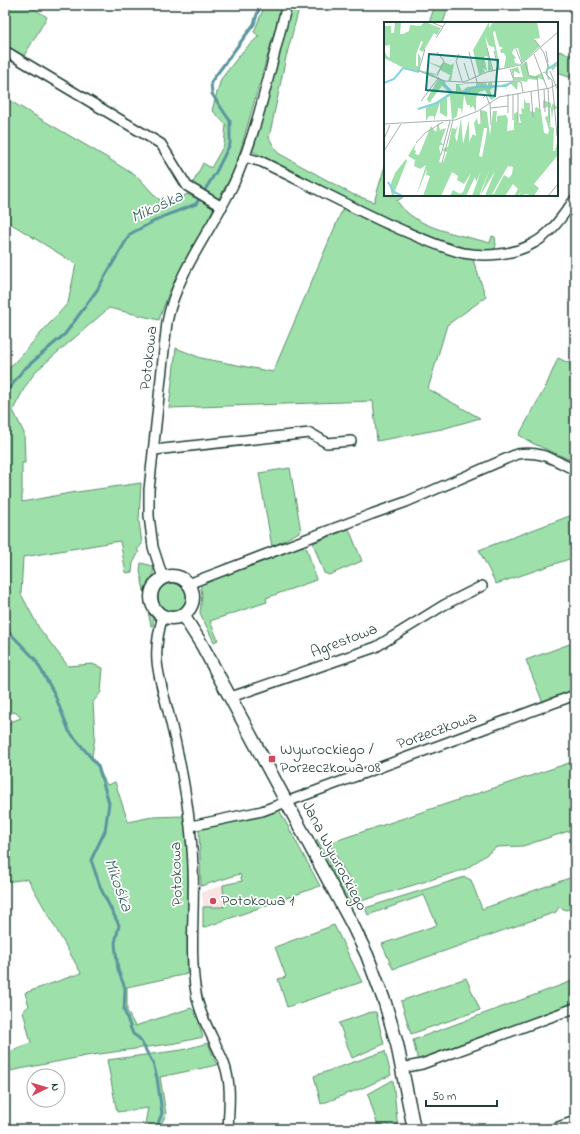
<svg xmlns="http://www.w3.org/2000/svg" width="580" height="1134" viewBox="0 0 580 1134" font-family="'Indie Flower',sans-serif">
<rect width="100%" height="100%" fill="#fff"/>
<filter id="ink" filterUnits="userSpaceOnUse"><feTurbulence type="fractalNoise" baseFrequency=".025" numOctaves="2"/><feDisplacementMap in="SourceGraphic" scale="8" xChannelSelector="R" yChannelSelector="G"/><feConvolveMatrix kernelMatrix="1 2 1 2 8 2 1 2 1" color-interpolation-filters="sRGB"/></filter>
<g filter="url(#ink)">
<polygon fill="#f7e5e3" points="223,885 224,907 203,907 202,892"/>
<g fill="#9ee0aa" stroke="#5e8e6f">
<polygon points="5,5 28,5 47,17 24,56 5,45"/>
<polygon points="265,5 282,5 235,169 218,200 191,187 203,163 211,168 224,145 226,125 212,110 221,79 243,51 259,36 254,32"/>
<path d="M290,5H300L286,57L269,138L278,153L352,194L374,202L385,166V195H403V197L397,201C415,229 459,234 490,243L492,236L495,237L496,245L494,251L470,250L434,239L381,216L250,150Z"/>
<polygon points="435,5 449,5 443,23 429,23"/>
<polygon points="559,51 575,57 575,68 572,78 557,73"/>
<polygon points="5,98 106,157 139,178 158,199 175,201 187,194 214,207 196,245 169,292 159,320 109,308 36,371 25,387 13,410 24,433 25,463 22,463 22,502 70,493 141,483 139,521 142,544 137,550 139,552 133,563 132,572 126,573 120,541 23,557 21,594 39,628 68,666 92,664 103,668 101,692 93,702 95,737 92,756 107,785 115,782 128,822 152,817 184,816 188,861 187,974 127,987 127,1011 135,1026 191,1008 201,1018 199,1024 203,1037 176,1043 86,1056 5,1072 5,1054 31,1043 23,1011 29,1006 25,993 81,973 28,879 5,882 5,754 9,752 5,742 5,724 21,718 15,712 5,715 5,373 68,303 76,264 5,220"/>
<path d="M343,208H347C388,228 427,248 472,257L486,297L447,325L428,389L480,418L442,429L377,441L373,401L169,408L176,348L201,358L273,372Z"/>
<polygon points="558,358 575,366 575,462 532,443 519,435 546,386"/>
<polygon points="290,468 301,531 272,547 259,473"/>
<polygon points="575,514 575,557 496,584 479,550"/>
<polygon points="349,529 362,561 329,575 324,573 313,543"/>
<polygon points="302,546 307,549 316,580 266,598 267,602 210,621 218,640 214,642 200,613 202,595 200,583 254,565"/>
<path d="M141,563L153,566C155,577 149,583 148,594C146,606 155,614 153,626H151L140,571Z"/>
<circle cx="172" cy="597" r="14"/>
<polygon points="575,642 575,692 543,703 526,660"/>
<polygon points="575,761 575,829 523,846 497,847 466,869 361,901 329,843"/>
<polygon points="278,808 320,886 203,928 203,907 224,907 223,885 242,881 240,874 201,886 199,827"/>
<polygon points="317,839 353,906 348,905 315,844"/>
<polygon points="575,876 575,907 566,910 559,907 556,912 393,969 382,944 437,925 424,895 368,915 365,908 465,877 471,880 482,909"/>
<polygon points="334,925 362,982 287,1007 278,979 286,977 275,947"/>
<polygon points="466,978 480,1010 411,1034 401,1001"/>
<polygon points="575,980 575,1004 418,1061 413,1040"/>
<polygon points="371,1012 376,1012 384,1044 352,1058 339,1023"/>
<polygon points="208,1043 217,1065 160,1077 166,1114 159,1129 144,1129 148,1108 117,1112 107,1060 182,1050"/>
<polygon points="385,1051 391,1075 365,1087 321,1104 314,1076"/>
<polygon points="393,1080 398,1129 389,1129 388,1124 378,1127 368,1094"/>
</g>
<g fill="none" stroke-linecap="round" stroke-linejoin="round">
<g stroke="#5c969e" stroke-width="3">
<polyline points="5,395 22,371 65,334 97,290 130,234 162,217 196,204 216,172 230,144 230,121 212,94 211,82 254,24 260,5"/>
<polyline points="5,624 9,632 35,659 54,693 69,731 98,766 109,803 105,831 91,860 101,889 119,925 115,943 118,970 125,988 124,1010 133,1034 139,1038 153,1063 157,1078 162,1113 156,1129"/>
</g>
<g stroke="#1f3d34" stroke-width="12">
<g id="minor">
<polyline points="5,51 161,144 187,186 222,207"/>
<path d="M244,157L262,162C305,183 347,205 390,225C414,235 438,247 463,253C486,257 514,255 534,243C552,233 563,215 575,199"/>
<polyline points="154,450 310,433 327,443 351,441"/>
<path d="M163,578L153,547L149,516V490L167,322C177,271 212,230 234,183C259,127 271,64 287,5"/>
<path d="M188,584L372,514L406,502L517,454C541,450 554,460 575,470"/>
<path d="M163,616C151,655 158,673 168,711C181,762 191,813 193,866C195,908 189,952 196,993C200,1018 215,1040 224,1063C232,1085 229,1106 228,1129"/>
<polyline points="231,697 376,647 444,605 482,586"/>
<polyline points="191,826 262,811 575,695"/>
<polyline points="402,1068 422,1064 575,1008"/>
<polyline points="553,1129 575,1121"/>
</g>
</g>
<g stroke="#1f3d34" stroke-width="15">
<g id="tertiary">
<circle cx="172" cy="597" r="21"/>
<polyline points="183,615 202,645 352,924 367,955 385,1003 397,1044 414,1129"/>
</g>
</g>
<use href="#minor" stroke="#fff" stroke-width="9"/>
<use href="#tertiary" stroke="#fff" stroke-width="12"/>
</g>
</g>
<g fill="#d1495b" stroke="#fff" stroke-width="1.5">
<rect x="268" y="755" width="8" height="8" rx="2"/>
<circle cx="213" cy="901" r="4"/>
</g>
<g text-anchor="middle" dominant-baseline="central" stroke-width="3.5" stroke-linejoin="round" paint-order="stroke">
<g font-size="16" fill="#1f3d34" stroke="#fff">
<text transform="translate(149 358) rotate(-84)">Potokowa</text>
<text transform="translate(344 641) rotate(-21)">Agrestowa</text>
<text transform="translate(437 731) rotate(-20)">Porzeczkowa</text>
<text transform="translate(334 856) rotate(62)">Jana Wywrockiego</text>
<text transform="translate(177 874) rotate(-92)">Potokowa</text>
</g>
<g font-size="16" fill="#1f3d34" stroke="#fff" text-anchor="start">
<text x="280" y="750">Wywrockiego /<tspan x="280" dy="18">Porzeczkowa 08</tspan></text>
<text x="221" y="901">Potokowa 1</text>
</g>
<g font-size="17" font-style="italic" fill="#386260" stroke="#fff">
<text transform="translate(157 207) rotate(-25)">Mikośka</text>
<text transform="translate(118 885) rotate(70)">Mikośka</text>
</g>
</g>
<g transform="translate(384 22)">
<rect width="174" height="174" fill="#fff"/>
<path d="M11,0H17L16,12H19L25,9L26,3L36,4L41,0L57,6L53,13L50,11L39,30L35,28L39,20L37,19L32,33V44H34V31L37,36L35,48L52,52L56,46L42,39L56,44L60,40L67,43L70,41L67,59H64L66,53L56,48L52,53L48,52L62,60L61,63L67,69H72V62H81L75,63L78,69L83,65L92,64V61H102L104,65V61L108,60V63L113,64L130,59L134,60L133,68L126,61L122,64L123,69L121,64L110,65L106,68L108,75H111V76L107,78L101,68L95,70L92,76V90L89,84L86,86V83H83L80,73L78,92L77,87L74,86L73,94L68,98L66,74L63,76V95L56,91V80L50,99V94H45L42,99V86L66,71L58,64L45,81L43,77L54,57L31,48H24L0,36V28L3,34L6,36V23L0,24V4H7V11H10ZM105,0V6L109,0H153L156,16L150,17L156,24L138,41L134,26L130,27L128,31L132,36L130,37L131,41L137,42L115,47L110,25L105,24L101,14L108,48L104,49V36L103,34L100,35L103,49L99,46L101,50L95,53L89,28ZM111,9L115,24L119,26L116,28L117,31H120L122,35L120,46H116L109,10ZM143,39L145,53L151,54L162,49L164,41L166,45L174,39V43L169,48L170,51L167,46L164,48V54L167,57L164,58L162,51H158L161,59L155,56L153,58L144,57L143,60L130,58L127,47L134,45L136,52L130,49V55H139L136,44ZM140,76L142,81H146V89L151,90V86L153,85L157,89L160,111L164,112L165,108L161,95L164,94V85L159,86V78L167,81V86L169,81L174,86L169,88L168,98L167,86H165V104L170,106L169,129H171L174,117V133L150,162L155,166L150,174L142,172L135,174L137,169L134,174H130L134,167L129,162L121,174H101L111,149L96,174L106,147L95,174H88L97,149L92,160L91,155L82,174H66L69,168L76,172L79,170L87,151L80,162L73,158L74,154L68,150L57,174H39L46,154L42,153L43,147L32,174L42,143L36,147L30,144L31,138L24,134L32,121L30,128L32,129L31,132L35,133L47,104L52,110L54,100L56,108L62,106L57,120L60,123H56L55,126L57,133L55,140L59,141L63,130L59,129L60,126L64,125L68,106L72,107L74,102L71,115L73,120L77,96L79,122L85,98V120L89,112L92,114L90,101L93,96L94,102H98L96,89L98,87L97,91L99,88L103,90L106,113L109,89H113L112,98L113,101V94L122,93L124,97L123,109L130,108V92L134,89V100L137,101L135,92H138L137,86L140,87ZM100,106H103L102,115L98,135L95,134ZM124,144L129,145L128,152L125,156L120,153L110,172H108ZM22,137L23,139L11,169L18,174L12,171L8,174L6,164L11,151Z" fill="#9ee0aa" fill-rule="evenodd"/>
<path fill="none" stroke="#85d1e4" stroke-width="2" d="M164,47L174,40M55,57L69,71H78L91,65L122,64L128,60M0,61L10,57L19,46L35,50M34,87L53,81L67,71M4,160L10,170L18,174"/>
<path fill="none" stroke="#a5b1ae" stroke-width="1" d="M47,0L59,5M52,16L62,0M151,18L160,31L164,44L162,52L168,58L173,114M103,26L109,49M132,27L138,42M110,29L115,48M162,29L164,41M85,30L93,60M75,32L72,39L78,59M150,32L163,66M141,40L145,54L153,56M80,41L85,57M126,47L130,59M33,48L61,59L80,60L78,61M35,48L41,27M166,49L174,69M53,54L60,39L53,30M153,54L156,89M80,60L103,50L136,43L174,10M80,61L133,59L137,60L139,70M164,66L166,104M160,67L161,90M147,69L149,96M134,71V100M124,72V91M129,72V98M99,76L102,73L105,81M37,79L55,55M106,80L107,103M107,86L124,84M97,88V102M0,102L71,98L94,89L115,75L166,66L174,62M0,117L6,103M32,121L41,111L59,100M0,129L17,102M57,133L66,99M58,141L69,98M164,174L174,162"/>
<path fill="#0f766e" fill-opacity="0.15" stroke="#0f766e" stroke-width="2" d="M45,32L114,38L111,74L42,68Z"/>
<rect width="174" height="174" fill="none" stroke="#1f3d34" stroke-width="2"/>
</g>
<rect width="580" height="1134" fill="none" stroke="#fff" stroke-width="20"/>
<rect x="10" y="10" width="560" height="1114" fill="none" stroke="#1f3d34" stroke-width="1.5" filter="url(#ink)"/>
<g transform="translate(46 1088) rotate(85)"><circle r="19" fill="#ffffff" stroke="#a5b1ae"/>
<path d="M0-3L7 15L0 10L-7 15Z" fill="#d1495b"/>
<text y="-6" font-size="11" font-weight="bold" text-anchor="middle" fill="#1f3d34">N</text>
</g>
<path d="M426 1100v6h71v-6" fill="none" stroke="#1f3d34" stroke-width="2"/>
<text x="432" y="1100" font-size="12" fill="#1f3d34" stroke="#ffffff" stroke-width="3" paint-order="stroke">50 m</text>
</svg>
